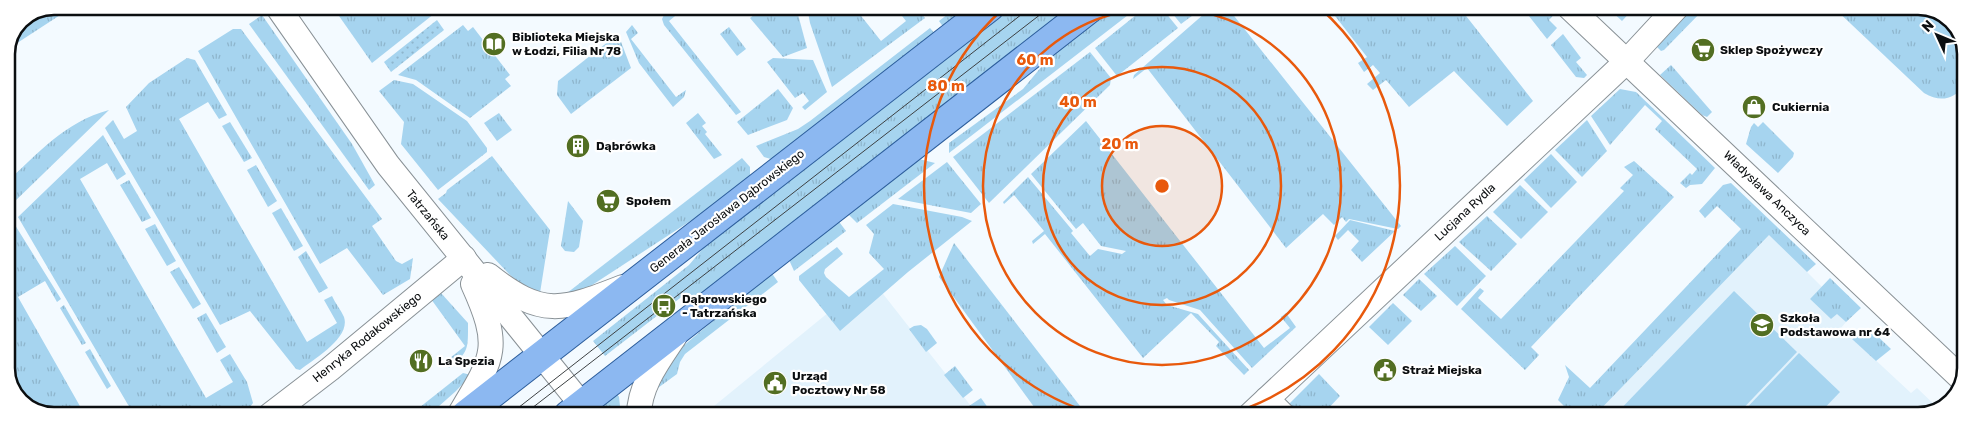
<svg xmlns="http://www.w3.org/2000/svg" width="1972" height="422" viewBox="0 0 1972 422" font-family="Rubik,sans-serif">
<defs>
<pattern id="grass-tufts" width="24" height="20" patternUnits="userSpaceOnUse" patternTransform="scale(1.25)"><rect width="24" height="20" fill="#a6d4ef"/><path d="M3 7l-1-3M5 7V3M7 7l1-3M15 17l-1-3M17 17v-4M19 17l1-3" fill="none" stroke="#8eb5cc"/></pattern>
<pattern id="garden-dots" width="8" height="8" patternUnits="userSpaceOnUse" patternTransform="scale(1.25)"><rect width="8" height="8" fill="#a6d4ef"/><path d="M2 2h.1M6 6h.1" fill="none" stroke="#8eb5cc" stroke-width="1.8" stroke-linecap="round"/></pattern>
</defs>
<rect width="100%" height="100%" fill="#f3faff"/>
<g fill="#e2f2fc">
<polygon points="1769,234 1822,287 1810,299 1831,319 1837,313 1846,322 1841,328 1911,393 1917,388 1938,408 1918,416 1594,416"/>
<polygon points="880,290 978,415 703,415 829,312"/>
</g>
<g fill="url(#grass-tufts)">
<polygon points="54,6 74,6 8,49 21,20"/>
<polygon points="332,6 444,6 372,63"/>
<polygon points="672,7 686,7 669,21 741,112 736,115 664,25 662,19 666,11"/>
<polygon points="764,7 796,7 807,48 783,57 750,18"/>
<polygon points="807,7 854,7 881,41 906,21 895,7 916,7 925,18 832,87 810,23"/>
<polygon points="957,7 972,7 944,28 939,21"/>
<polygon points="1008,7 1075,7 692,304 684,295 605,356 593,341 689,265 706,245 737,217"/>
<polygon points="1110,7 1128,7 1132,12 949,153 949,143 1023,89 1042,66 1040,61"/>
<polygon points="1146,7 1161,7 1178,28 1117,76 1095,48"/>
<polygon points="1167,7 1204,7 1181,24"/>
<polygon points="1212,7 1227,7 1401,226 1398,229 1349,219 1346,222 1342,217 1334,225 1323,214 1286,248 1147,68 1133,79 1134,75"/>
<polygon points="1328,7 1459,7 1533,101 1507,126 1454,71 1409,107 1386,80 1373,90 1367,84 1380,73 1373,65 1364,72 1358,63 1367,57"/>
<polygon points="1525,7 1534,7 1542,15 1550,7 1560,8 1549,20 1557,28 1547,39 1525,11"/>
<polygon points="1607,7 1635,7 1622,21"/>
<polygon points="1692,7 1706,7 1664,50 1661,51 1657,47 1659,42"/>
<path d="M1833,7H1927L1954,22L1965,48V86C1953,99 1941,103 1924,93Z"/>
<polygon points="262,15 352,144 375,185 369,190 249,24"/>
<polygon points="463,25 468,31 473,27 510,75 505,79 511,86 470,118 416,80 398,75"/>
<polygon points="632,25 638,33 631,39 676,97 686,90 684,97 673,107 639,63 626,32"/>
<polygon points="729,27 746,49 737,56 720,34"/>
<polygon points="930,28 936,35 774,160 764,157 756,146 798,129 810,121"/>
<polygon points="233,29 241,29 382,219 372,226 396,261 402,264 413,258 410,279 383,295 347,248 320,264 198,51"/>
<polygon points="618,34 631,68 571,114 557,95 558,81"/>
<polygon points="1563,34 1581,58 1576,62 1587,75 1584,78 1576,77 1551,45"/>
<polygon points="1090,52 1111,78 1110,85 989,203 953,157"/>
<path d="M187,58L195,60L227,115L219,119L208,102L179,119L307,342L337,323L324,300L332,296C335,303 341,310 344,317C351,338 314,359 300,370L296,369L250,311L220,325L105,128L113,120L124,139L137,131L126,107L149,83Z"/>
<polygon points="773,58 813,60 827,92 805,110 802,107 809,101 803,93 795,98 767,62"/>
<polygon points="1671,65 1712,112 1707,117 1702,115 1660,75"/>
<polygon points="394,80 413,84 467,121 487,148 487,152 438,190 401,144 404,122 379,91"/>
<polygon points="778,89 793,108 787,120 748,135 737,122"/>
<polygon points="1620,89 1636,92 1715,168 1702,184 1690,185 1686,188 1680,183 1690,173 1692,175 1697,169 1655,129 1662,121 1645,105 1610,145 1591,116"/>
<path d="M109,110L10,206L6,209V183C38,153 65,122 109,110Z"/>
<polygon points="499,113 512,130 497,141 484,123"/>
<polygon points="698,113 706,123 702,126 707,132 705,134 722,155 714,159 686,123"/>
<polygon points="1587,120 1607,151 1582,177 1555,150"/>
<polygon points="1086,121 1264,348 1290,328 1281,317 1286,313 1296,327 1252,368 1200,310 1169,300 1167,298 1163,300 1167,305 1198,314 1249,370 1244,375 1216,346 1219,342 1191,313 1143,358 1045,234 1033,244 1032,241 1044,231 1014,195 1004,204 1003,202 1028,177 1073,231 1071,233 1090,256 1098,249 1122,254 1126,251 1101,246 1083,223 1076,229 1031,174"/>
<polygon points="230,122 252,158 244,162 222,126"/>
<polygon points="1763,122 1794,153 1793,157 1778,173 1746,144 1751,127 1754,123 1758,127"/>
<polygon points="103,135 126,174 117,180 107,163 80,179 206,398 233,382 220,360 230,354 247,382 253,403 244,415 134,415 18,217"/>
<polygon points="1551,154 1577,182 1551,208 1524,180"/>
<polygon points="492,156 550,230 540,293 526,288 509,274 438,199 446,193 447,190"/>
<polygon points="742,158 750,167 750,177 721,201 583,291 567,293"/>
<polygon points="915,158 935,163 857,223 846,212"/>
<polygon points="1634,161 1674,197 1531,347 1539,355 1525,370 1461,309 1480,288 1484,291 1478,298 1501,319 1624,191 1620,188 1633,175 1624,167"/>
<polygon points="947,162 981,204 971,213 898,199"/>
<polygon points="256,165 277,201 268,207 247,170"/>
<polygon points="129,180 151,218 142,222 120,185"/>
<polygon points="1731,183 1816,264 1807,272 1769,235 1594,416 1574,416 1558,400 1569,377 1565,365 1590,388 1741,229 1717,206 1705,218 1699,211 1723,185"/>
<polygon points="1520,185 1548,212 1521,239 1493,212"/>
<polygon points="568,201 583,221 579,247 574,252 565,251 561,246"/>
<polygon points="893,204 962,217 972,221 908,272 840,331 799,280 799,276 837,247 843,254 825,269 824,273 826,277 849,297 884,269 869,253 874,234 866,225"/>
<polygon points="281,208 303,246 294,251 272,213"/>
<polygon points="1487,216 1517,244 1491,271 1459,242"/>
<polygon points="837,219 846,231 794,271 790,262 791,255"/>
<polygon points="1350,220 1395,231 1362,262 1351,250 1359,241 1348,230 1338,240 1335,236"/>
<polygon points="12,223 15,225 61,299 57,302 45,281 18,297 85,415 45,415 20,401 7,374 6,229"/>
<polygon points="155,224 176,261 167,266 145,229"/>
<polygon points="954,243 1087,415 1040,415 939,277"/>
<polygon points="1455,246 1486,276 1457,306 1424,274"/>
<polygon points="306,251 328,288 319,293 298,257"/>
<polygon points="179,267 201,304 193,309 170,272"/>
<polygon points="771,272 778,282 685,354 680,362 677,374 651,393 676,352"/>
<polygon points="1830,278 1861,308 1846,322 1837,314 1831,319 1810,299"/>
<polygon points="1419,279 1437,296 1421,311 1403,295"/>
<path d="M441,293L468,323C468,349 469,352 449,368L445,362L465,346L431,299Z"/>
<polygon points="1393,303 1412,321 1388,345 1369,327"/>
<polygon points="64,305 86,343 82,345 60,308"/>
<polygon points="206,313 226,347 217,353 197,318"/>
<polygon points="921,325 927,329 937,343 926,352 909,329 914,326"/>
<polygon points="1870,329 1891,349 1876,361 1852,339"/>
<polygon points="90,349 111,386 107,389 85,352"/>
<polygon points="955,366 973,390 963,398 944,375"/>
<polygon points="463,373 471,375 456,391 429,415 410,415"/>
<polygon points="1319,374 1340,396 1325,412 1327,415 1290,415 1284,409"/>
<polygon points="615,391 619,397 621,415 609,415 603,407 602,403"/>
<polygon points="981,398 991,412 991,415 976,415 969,406"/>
</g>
<polygon fill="url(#garden-dots)" points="437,20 444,30 391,72 384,62"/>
<g fill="#a6d4ef">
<polygon points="1734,291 1797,352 1736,416 1614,416"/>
<polygon points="1799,353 1840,392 1817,416 1739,416"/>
</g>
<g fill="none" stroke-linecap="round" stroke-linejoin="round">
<g stroke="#899196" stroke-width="26">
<g id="minor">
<polyline points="277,6 388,165 590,415"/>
<polyline points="1569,7 1963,380"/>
<path d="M488,275C542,318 562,311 623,287"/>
<polyline points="1267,399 1283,415"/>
<polyline points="270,415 330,369 464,258"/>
<path d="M459,415C494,357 502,348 473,284"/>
<path d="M639,415C639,386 659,360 675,336"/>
<polyline points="1250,415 1627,61 1677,7"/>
</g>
</g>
<g stroke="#2d5e9c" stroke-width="30">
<g id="major">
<polyline points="465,415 990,7"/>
<polyline points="568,415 1092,7"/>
</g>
</g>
<use href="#minor" stroke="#fff" stroke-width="24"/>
<use href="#major" stroke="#8cb8f1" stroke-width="28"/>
<g stroke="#3d4143" stroke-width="1">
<polyline points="509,415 1031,7"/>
<polyline points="523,415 1050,7"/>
</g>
</g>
<circle cx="1162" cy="186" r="60" fill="#e8590c" fill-opacity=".12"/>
<g fill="none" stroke="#e8590c" stroke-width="2.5">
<circle cx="1162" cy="186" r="60"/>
<circle cx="1162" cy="186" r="119"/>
<circle cx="1162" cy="186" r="179"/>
<path d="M1098 415A238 238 0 0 1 1004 8M1320 8A238 238 0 0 1 1226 415"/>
</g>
<defs>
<g id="library-disc" transform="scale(1.25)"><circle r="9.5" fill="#526e22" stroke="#fff"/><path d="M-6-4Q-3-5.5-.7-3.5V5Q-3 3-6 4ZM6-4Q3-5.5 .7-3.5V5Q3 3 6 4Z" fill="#fff"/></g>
<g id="supermarket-disc" transform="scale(1.25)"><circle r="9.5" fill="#526e22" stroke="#fff"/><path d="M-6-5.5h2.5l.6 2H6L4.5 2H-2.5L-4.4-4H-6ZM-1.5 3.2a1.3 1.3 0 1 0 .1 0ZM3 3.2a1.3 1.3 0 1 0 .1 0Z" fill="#fff"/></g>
<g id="shop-disc" transform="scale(1.25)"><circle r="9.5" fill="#526e22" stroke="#fff"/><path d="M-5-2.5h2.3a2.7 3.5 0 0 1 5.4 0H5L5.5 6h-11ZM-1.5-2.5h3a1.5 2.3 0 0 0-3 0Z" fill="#fff"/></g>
<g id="building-disc" transform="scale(1.25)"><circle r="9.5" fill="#526e22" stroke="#fff"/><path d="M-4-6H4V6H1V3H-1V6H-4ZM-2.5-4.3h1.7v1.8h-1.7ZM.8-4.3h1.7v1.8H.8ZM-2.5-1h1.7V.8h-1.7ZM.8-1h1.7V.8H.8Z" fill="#fff"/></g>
<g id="bus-disc" transform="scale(1.25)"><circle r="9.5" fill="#526e22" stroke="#fff"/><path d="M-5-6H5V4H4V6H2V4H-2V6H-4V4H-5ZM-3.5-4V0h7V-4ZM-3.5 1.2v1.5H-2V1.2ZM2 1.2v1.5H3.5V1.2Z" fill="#fff"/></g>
<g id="school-disc" transform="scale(1.25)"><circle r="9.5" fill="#526e22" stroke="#fff"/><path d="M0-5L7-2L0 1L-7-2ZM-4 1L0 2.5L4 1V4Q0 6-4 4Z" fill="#fff"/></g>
<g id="restaurant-disc" transform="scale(1.25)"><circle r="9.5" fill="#526e22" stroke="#fff"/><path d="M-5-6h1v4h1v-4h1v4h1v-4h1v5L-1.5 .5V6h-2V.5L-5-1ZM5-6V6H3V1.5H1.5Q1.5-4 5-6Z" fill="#fff"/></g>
<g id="civic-disc" transform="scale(1.25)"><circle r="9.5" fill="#526e22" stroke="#fff"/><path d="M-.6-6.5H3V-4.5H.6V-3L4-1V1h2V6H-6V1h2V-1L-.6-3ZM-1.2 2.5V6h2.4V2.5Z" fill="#fff"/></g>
</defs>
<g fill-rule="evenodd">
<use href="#library-disc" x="494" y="44"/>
<use href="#supermarket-disc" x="1703" y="50"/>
<use href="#shop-disc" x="1754" y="107"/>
<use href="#building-disc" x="578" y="146"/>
<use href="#supermarket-disc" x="608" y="201"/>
<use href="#bus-disc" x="664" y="306"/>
<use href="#school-disc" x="1762" y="325"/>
<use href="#restaurant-disc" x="421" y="361"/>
<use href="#civic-disc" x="1385" y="370"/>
<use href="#civic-disc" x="775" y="383"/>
</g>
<g text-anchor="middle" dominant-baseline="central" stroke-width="4.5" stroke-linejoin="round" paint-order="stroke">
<g font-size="12" font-weight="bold" fill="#0b0e10" stroke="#fff" text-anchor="start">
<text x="512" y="37">Biblioteka Miejska<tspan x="512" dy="14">w Łodzi, Filia Nr 78</tspan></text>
<text x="1720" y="50">Sklep Spożywczy</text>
<text x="1772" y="107">Cukiernia</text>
<text x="596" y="146">Dąbrówka</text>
<text x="626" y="201">Społem</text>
<text x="682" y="299">Dąbrowskiego<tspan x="682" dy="14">- Tatrzańska</tspan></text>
<text x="1780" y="318">Szkoła<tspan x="1780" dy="14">Podstawowa nr 64</tspan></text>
<text x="438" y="361">La Spezia</text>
<text x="1402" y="370">Straż Miejska</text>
<text x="792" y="376">Urząd<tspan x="792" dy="14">Pocztowy Nr 58</tspan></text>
</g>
<g font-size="12" fill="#0b0e10" stroke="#fff">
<text transform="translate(1767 193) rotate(44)">Władysława Anczyca</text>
<text transform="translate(727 211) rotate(-38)">Generała Jarosława Dąbrowskiego</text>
<text transform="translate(1465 212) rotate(-43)">Lucjana Rydla</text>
<text transform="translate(428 215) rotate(51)">Tatrzańska</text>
<text transform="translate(367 337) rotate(-39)">Henryka Rodakowskiego</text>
</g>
</g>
<path d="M0 0H1972V422H0ZM54 15H1918A39 39 0 0 1 1957 54V368A39 39 0 0 1 1918 407H54A39 39 0 0 1 15 368V54A39 39 0 0 1 54 15Z" fill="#fff" fill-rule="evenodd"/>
<path fill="none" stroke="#0b0e10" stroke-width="2.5" d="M54 15H1918A39 39 0 0 1 1957 54V368A39 39 0 0 1 1918 407H54A39 39 0 0 1 15 368V54A39 39 0 0 1 54 15Z"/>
<circle cx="1162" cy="186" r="8" fill="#e8590c" stroke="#fff" stroke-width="2.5"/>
<g font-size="15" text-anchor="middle" font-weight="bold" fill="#e8590c" stroke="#fff" stroke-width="4.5" stroke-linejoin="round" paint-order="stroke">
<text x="1035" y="65">60 m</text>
<text x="946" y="91">80 m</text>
<text x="1078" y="107">40 m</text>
<text x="1120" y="149">20 m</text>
</g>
<g transform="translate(1937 35) rotate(314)" stroke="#ffffff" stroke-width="4" paint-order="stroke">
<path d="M0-4L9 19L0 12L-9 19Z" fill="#0b0e10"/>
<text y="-8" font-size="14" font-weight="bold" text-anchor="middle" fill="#0b0e10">N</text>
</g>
</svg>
